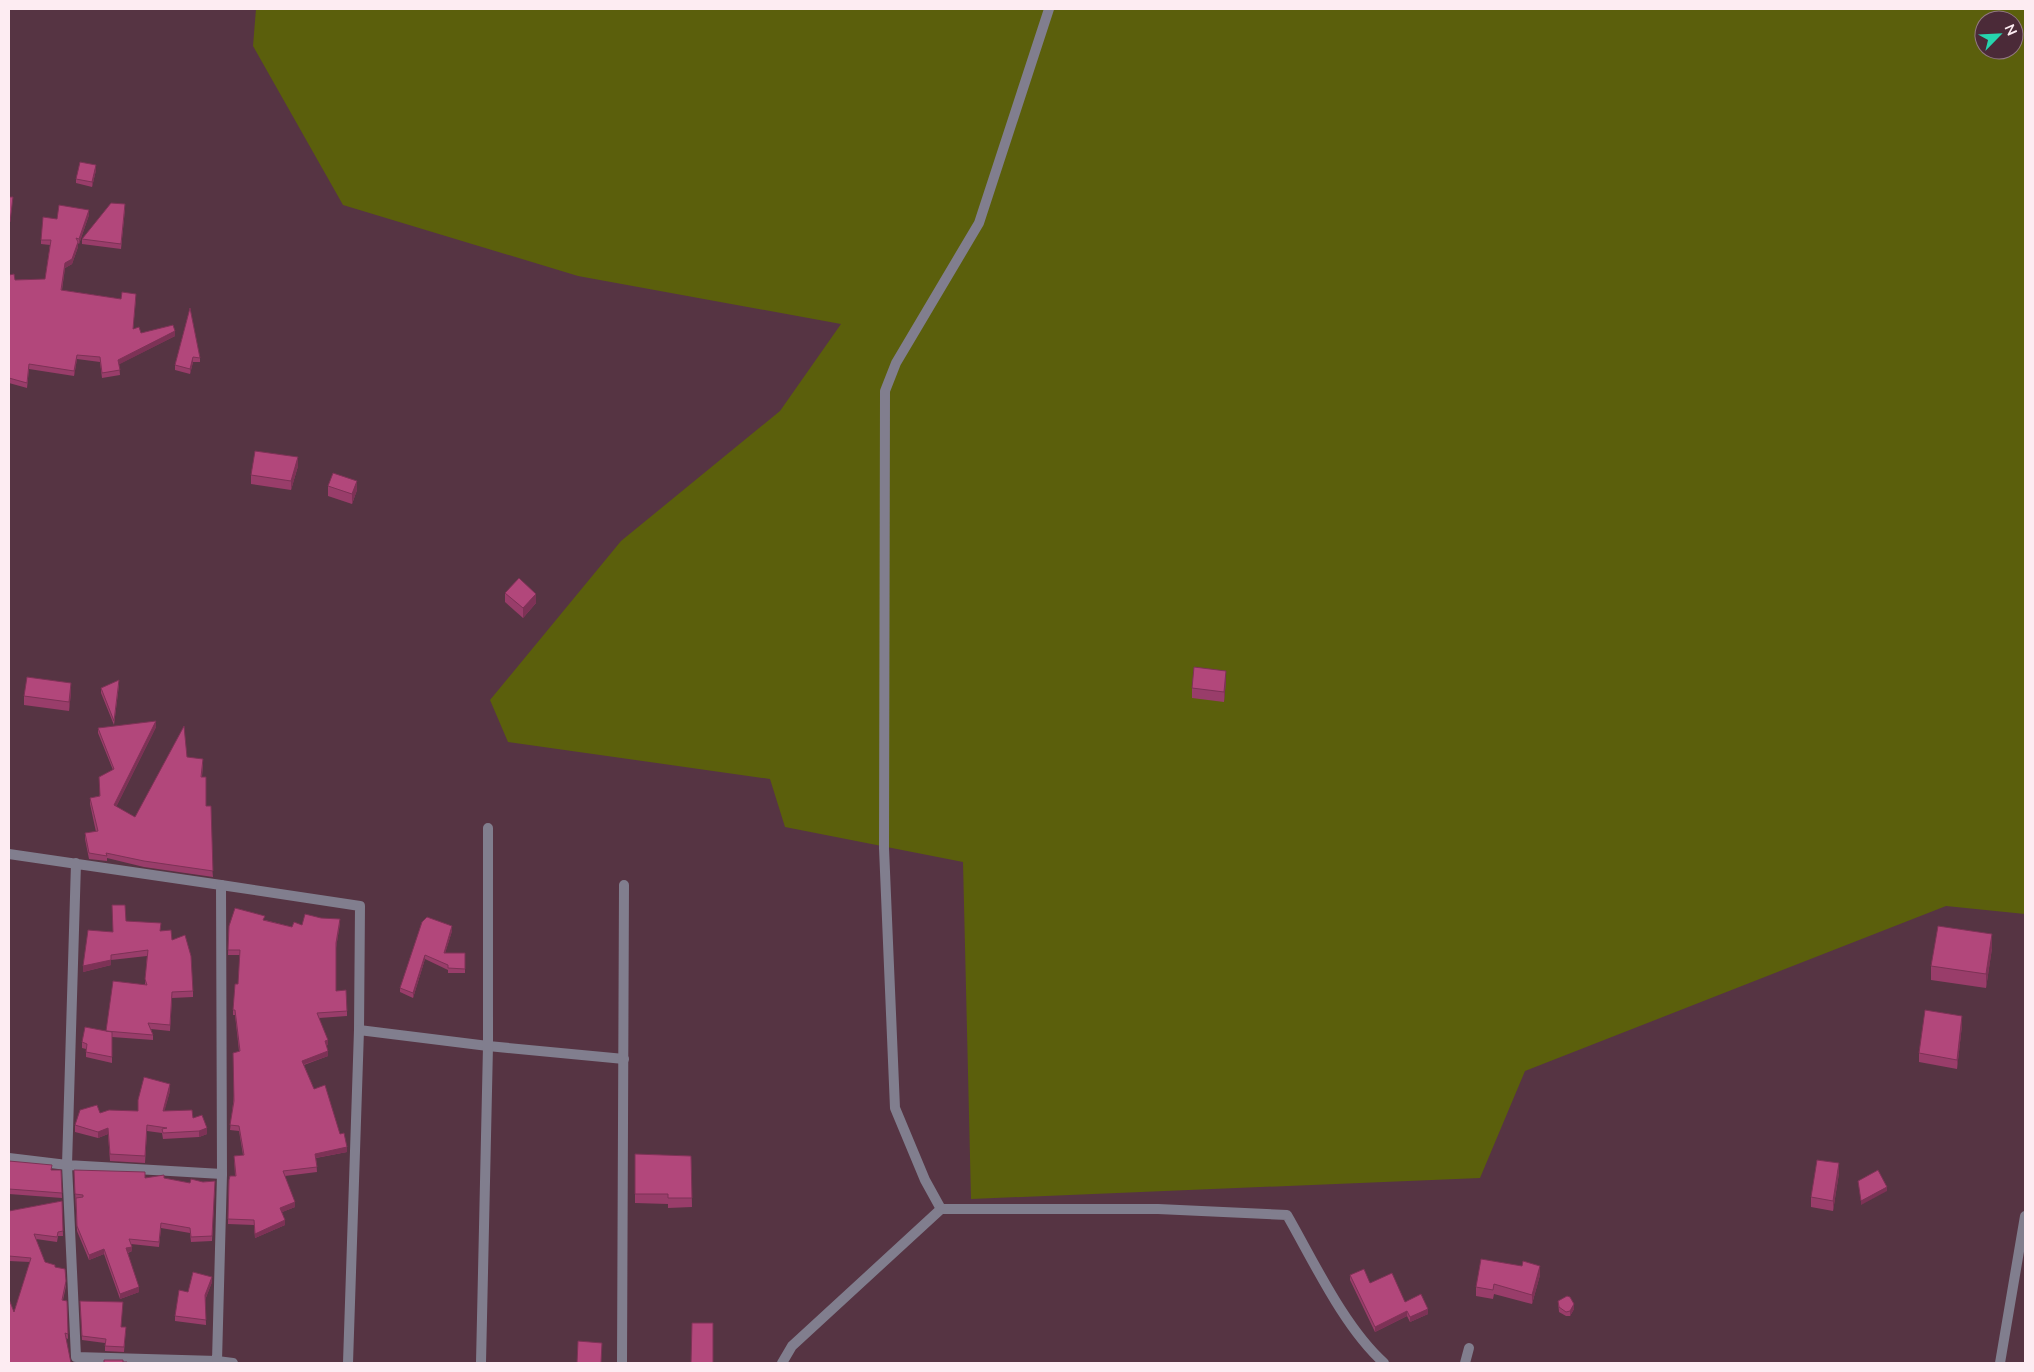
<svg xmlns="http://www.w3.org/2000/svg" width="2034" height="1372" viewBox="0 0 2034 1372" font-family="Mulish,sans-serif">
<rect width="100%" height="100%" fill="#563443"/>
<path fill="#5b5f0c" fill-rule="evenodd" d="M256,9H2025V914L1946,906L1525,1071L1480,1178L971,1199L963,862L785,827L770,779L508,742L490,700L621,541L780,411L841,324L578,276L343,205L253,46ZM1984,20H2014V50H1984Z"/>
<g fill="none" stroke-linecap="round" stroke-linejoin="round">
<g stroke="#817e8e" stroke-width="10">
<polyline points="9,854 221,885 222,1174 67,1165 76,863"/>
<polyline points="221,885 360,906 359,1030"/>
<polyline points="9,1158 67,1165 76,1357 217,1361 222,1174"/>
<polyline points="941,1209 925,1180 895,1108 884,848 885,391 896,363 979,223 1049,9"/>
<polyline points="217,1363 217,1361 233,1363"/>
<polyline points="348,1363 359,1030 488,1046 624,1059"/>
<polyline points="481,1363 488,1046 488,828"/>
<polyline points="622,1363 624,885"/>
<path d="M782,1363L792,1346L941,1209H1158L1287,1215C1314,1262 1344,1327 1384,1363"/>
<polyline points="1465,1363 1469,1348"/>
<polyline points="2000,1363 2025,1216"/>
</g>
</g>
<g fill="#993d6a">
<polygon points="96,170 92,187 76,183 76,179"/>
<polygon points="125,209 121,249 82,244 82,239"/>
<polygon points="89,215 79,244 78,243 78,247 72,264 65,268 62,290 121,299 136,299 133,329 141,333 175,336 119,364 120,375 102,378 100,362 77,359 74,376 29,369 27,388 9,383 9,275 15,280 45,279 50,245 41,244 41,240 57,219"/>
<polygon points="190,308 200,358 200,362 193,362 190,374 175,370 175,365"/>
<polygon points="298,466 291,490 251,484 251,475"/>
<polygon points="328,486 357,490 352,504 328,496"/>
<polygon points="505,593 536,603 523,618 505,602"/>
<polygon points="1226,680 1224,702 1192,698 1192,688"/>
<polygon points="119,685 114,725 101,693 101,688"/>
<polygon points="71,692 69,711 24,705 24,696"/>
<polygon points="156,727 116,807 135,817 187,757 203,764 202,777 206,806 213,877 144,867 107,858 107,861 89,859 85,839 85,833 96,832 90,804 90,798 99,796 113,770 98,733 98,728"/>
<polygon points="265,920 292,927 302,925 340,923 336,948 336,991 347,1011 347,1016 319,1018 328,1045 326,1045 328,1056 304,1065 314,1089 340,1134 347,1152 316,1158 317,1172 285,1176 295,1207 282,1212 285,1225 255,1238 254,1225 228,1224 229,1180 235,1176 234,1156 243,1155 239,1131 230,1130 239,1051 235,1015 233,1015 233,1010 238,984 240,955 228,955 229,926"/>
<polygon points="126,921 160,931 172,940 193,991 193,997 172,998 170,1031 151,1029 153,1035 153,1040 112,1037 112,1063 86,1057 86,1049 82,1048 82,1042 106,1031 145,984 147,956 111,960 111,965 83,972 112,932"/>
<polygon points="422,922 452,931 445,953 465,953 465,973 448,973 448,970 425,959 413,998 400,992 400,988"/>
<polygon points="1992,948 1986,988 1931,980 1931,966"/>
<polygon points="1962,1025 1957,1069 1919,1062 1919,1053"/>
<polygon points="170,1091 164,1111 193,1118 207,1134 199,1137 163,1139 162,1133 147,1131 145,1163 110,1161 108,1134 98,1138 75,1132 75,1125 100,1113 138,1111"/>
<polygon points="635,1154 691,1156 692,1207 668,1208 668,1204 635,1203"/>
<polygon points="9,1161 51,1170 61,1170 62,1198 9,1194"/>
<polygon points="74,1170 145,1178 164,1178 190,1183 215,1181 212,1241 191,1242 190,1233 161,1228 159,1247 131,1244 132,1251 128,1253 139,1292 120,1299 104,1254 89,1260 77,1231"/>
<polygon points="1839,1173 1833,1211 1811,1207 1811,1197"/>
<polygon points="62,1201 63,1236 58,1236 57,1242 36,1239 45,1262 55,1267 66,1286 63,1300 67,1301 68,1339 14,1312 30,1262 9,1261 9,1211"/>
<polygon points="1350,1275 1370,1283 1405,1302 1428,1314 1410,1322 1407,1316 1375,1332 1350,1280"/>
<polygon points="1540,1275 1532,1304 1494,1294 1493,1299 1476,1296 1476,1287"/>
<polygon points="212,1282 205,1300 206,1325 175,1321 175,1316 188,1292"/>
<polygon points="80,1301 121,1327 126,1327 124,1352 105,1351 105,1343 82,1340"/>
<polygon points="1558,1301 1574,1309 1570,1316 1566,1316 1559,1312"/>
</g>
<g fill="#7d3256">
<polygon points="96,165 96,170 92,187 92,182"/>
<polygon points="89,210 89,215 79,244 79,239"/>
<polygon points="78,242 78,247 72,264 65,268 61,295 65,263"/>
<polygon points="175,331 175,336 118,365 118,360"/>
<polygon points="77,355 77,359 74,376 74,371"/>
<polygon points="193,357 193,362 190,374 190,369"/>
<polygon points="298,457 298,466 291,490 291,481"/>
<polygon points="357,481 357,490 352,504 352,494"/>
<polygon points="536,594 536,603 523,618 523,608"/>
<polygon points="1226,671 1226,680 1224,702 1224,692"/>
<polygon points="71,683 71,692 69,711 69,702"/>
<polygon points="156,721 156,727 114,811 114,805"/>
<polygon points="340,919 340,923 336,948 336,943"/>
<polygon points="452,926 452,931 444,957 444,953"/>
<polygon points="1992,934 1992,948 1986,988 1986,974"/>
<polygon points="425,955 425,959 413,998 413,993"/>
<polygon points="111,960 111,965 83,972 83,966"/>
<polygon points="1962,1016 1962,1025 1957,1069 1957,1060"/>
<polygon points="328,1040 328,1045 325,1046 325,1041"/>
<polygon points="328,1051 328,1056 302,1065 302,1061"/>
<polygon points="170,1084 170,1091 163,1117 163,1111"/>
<polygon points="108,1128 108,1134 98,1138 98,1132"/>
<polygon points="207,1128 207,1134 199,1137 199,1131"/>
<polygon points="347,1147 347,1152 315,1158 315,1154"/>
<polygon points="1839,1163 1839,1173 1833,1211 1833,1201"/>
<polygon points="1887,1187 1887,1191 1861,1205 1861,1201"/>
<polygon points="295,1202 295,1207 280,1213 280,1208"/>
<polygon points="285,1220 285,1225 255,1238 255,1234"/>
<polygon points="132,1247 132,1251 126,1253 126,1248"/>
<polygon points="104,1249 104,1254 89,1260 89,1255"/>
<polygon points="1540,1266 1540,1275 1532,1304 1532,1295"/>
<polygon points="212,1277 212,1282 205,1300 205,1295"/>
<polygon points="139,1287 139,1292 120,1299 120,1294"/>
<polygon points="1574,1304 1574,1309 1570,1316 1570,1311"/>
<polygon points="1428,1309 1428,1314 1410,1322 1410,1317"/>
<polygon points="1407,1311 1407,1316 1375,1332 1375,1327"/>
</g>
<g fill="#b2477b" stroke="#7d3256">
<polygon points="80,162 96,165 92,182 76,179"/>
<polygon points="9,197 13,197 10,222 9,222"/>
<polygon points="111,203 125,204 121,244 82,239"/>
<polygon points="59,205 89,210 79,239 76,238 78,242 72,259 65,263 61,290 121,299 122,292 136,294 133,329 139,327 141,333 173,325 175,331 118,360 120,370 102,373 100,357 77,355 74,371 29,364 27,383 9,378 9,275 14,274 15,280 45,279 51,240 41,240 43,217 57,219"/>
<polygon points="190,308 200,358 193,357 190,369 175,365"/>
<polygon points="255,451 298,457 291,481 251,475"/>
<polygon points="333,473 357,481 352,494 328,486"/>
<polygon points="519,578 536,594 523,608 505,593"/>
<polygon points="1194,667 1226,671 1224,692 1192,688"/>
<polygon points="27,677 71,683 69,702 24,696"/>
<polygon points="119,680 114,721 101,688"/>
<polygon points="156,721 114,805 135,817 184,726 187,757 203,759 201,777 206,777 206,806 211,806 213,871 144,861 106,853 107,856 89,853 85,833 98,831 90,798 100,796 99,777 114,769 98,728"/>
<polygon points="112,905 125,905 126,921 161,923 160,931 171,930 172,940 185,935 191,956 193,991 172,992 170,1025 148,1023 153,1035 106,1031 112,1032 112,1057 86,1052 87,1044 82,1042 85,1027 106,1031 113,981 147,985 145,979 148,950 111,955 111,960 83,966 88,930 113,932"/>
<polygon points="235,908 265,916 263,920 292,927 294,922 302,925 305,914 321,918 340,919 336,943 336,991 346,990 347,1011 317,1013 328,1040 325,1041 328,1051 302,1061 314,1089 325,1085 340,1134 344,1133 347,1147 315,1154 317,1167 283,1171 295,1202 280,1208 285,1220 255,1234 254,1220 228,1219 229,1180 230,1176 236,1176 234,1156 244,1155 239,1126 230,1125 234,1101 233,1053 240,1051 235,1010 233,1010 235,984 238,984 240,950 228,950 229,926"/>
<polygon points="427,917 452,926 444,953 465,953 465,969 448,968 448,965 425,955 413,993 400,988 422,922"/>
<polygon points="1938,926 1992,934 1986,974 1931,966"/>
<polygon points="1925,1010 1962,1016 1957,1060 1919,1053"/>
<polygon points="144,1077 170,1084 163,1111 192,1110 193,1118 202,1115 207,1128 199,1131 163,1133 162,1129 167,1128 147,1125 145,1156 110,1154 108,1128 98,1132 75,1125 80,1110 97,1105 100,1113 109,1110 138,1111 138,1100"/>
<polygon points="635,1154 691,1156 692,1198 668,1198 668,1194 635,1194"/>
<polygon points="1817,1160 1839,1163 1833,1201 1811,1197"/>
<polygon points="9,1161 52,1165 51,1170 61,1170 62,1193 9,1189"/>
<polygon points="74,1170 145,1172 145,1178 164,1175 164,1178 190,1183 191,1179 203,1182 215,1181 212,1236 191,1237 190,1228 161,1223 159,1242 129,1239 132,1247 126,1248 139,1287 120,1294 104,1249 89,1255 77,1226 76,1198 83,1197 83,1195 75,1194"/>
<polygon points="1878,1170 1887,1187 1861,1201 1858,1181"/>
<polygon points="62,1201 63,1231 58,1232 57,1237 34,1234 45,1262 55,1265 55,1267 65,1269 66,1281 62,1300 67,1301 68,1334 65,1333 71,1363 9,1363 9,1299 14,1312 31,1258 9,1256 9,1211"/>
<polygon points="1481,1259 1522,1266 1523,1261 1540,1266 1532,1295 1494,1284 1493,1290 1476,1287"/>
<polygon points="1364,1269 1370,1283 1392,1273 1405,1302 1421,1294 1428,1309 1410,1317 1407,1311 1375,1327 1350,1275"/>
<polygon points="193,1272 212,1277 205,1295 206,1320 175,1316 179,1290 188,1292"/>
<polygon points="1567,1296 1570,1297 1574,1304 1570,1311 1566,1312 1559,1307 1558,1301"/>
<polygon points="80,1301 123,1302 121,1327 126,1327 124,1347 105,1346 106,1339 82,1336"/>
<polygon points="692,1323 713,1323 713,1363 691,1363"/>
<polygon points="578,1341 602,1343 601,1363 577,1363"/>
<polygon points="104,1360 123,1360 123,1362 127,1362 127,1363 104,1363"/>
</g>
<rect width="2034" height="1372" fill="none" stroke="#fdecf2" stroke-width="20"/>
<g transform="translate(1999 35) rotate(66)"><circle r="24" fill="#4b2a38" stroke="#927882"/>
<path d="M0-4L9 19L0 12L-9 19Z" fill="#26d5ae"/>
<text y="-8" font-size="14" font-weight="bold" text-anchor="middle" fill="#fdecf2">N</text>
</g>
</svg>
